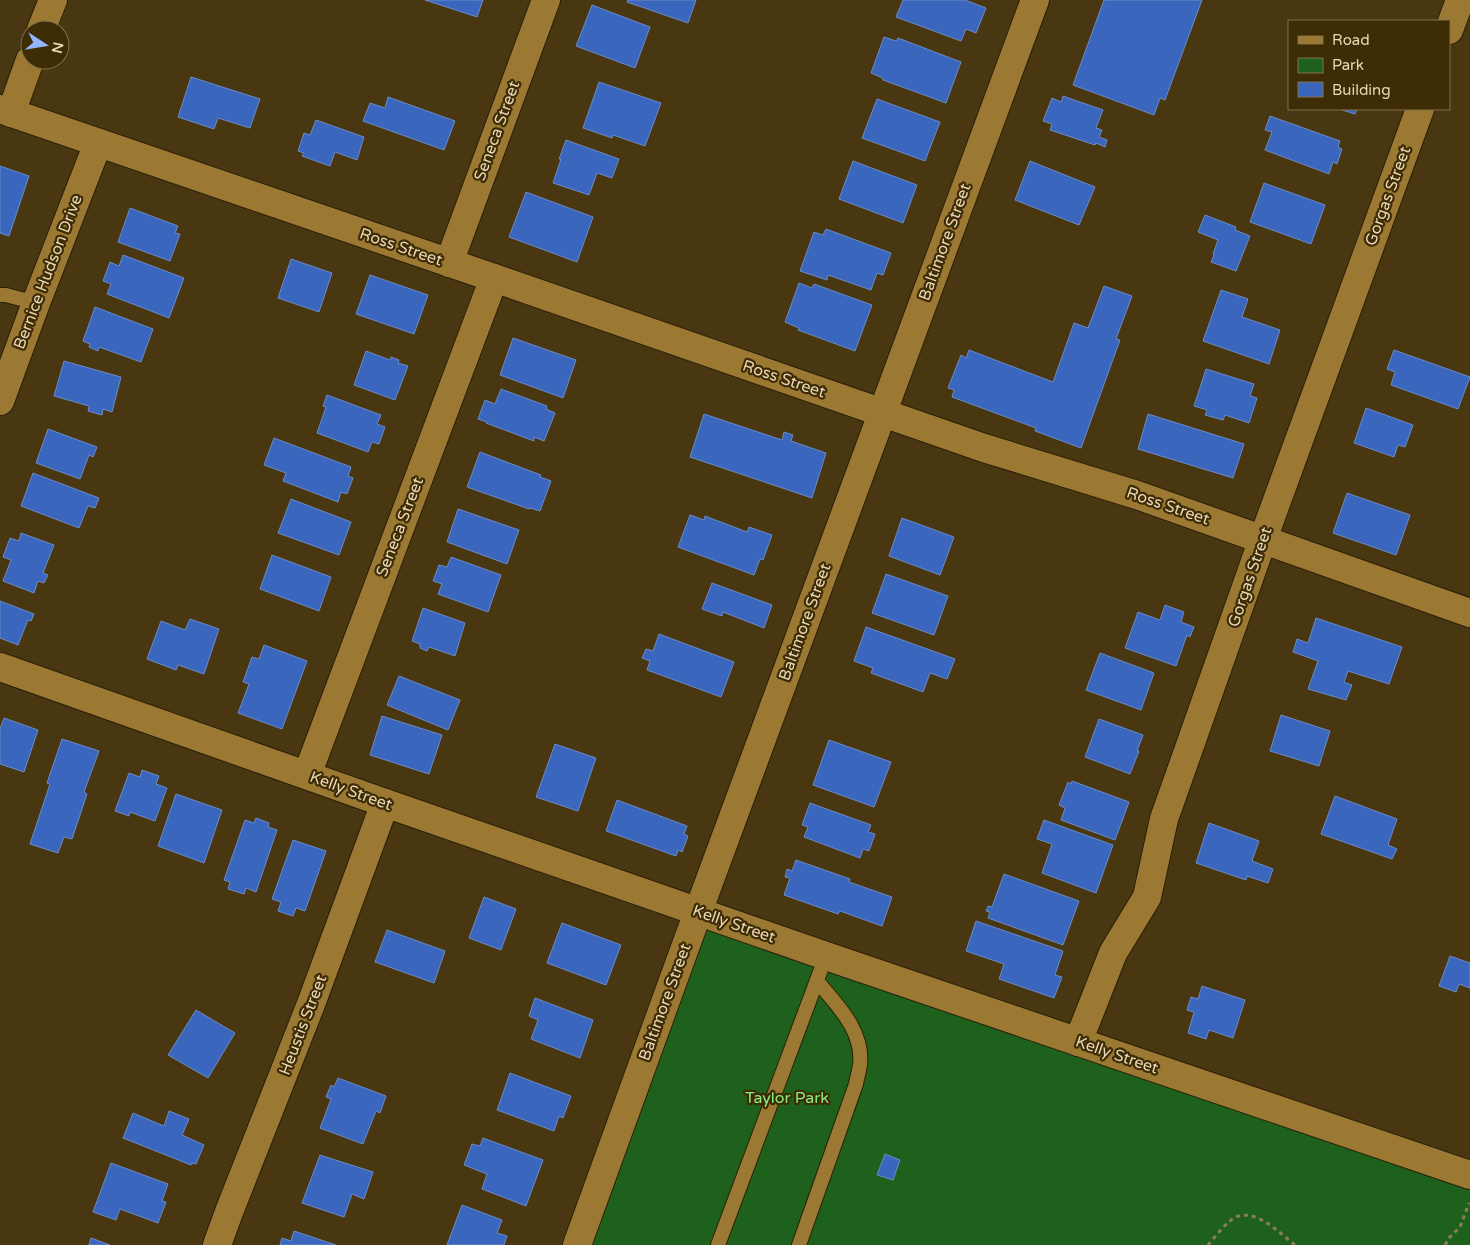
<svg xmlns="http://www.w3.org/2000/svg" width="1470" height="1245" viewBox="0 0 1470 1245" font-family="'Varela Round',sans-serif">
<rect width="100%" height="100%" fill="#493711"/>
<polygon fill="#1e611d" points="698,912 1470,1175 1470,1245 577,1245"/>
<g fill="#3b66bd" stroke="#6c8bc7">
<polygon points="425,0 483,0 477,17"/>
<polygon points="628,0 696,0 688,23 627,2"/>
<polygon points="903,0 965,0 986,8 976,33 966,29 961,41 896,17"/>
<polygon points="1104,0 1202,0 1165,100 1160,98 1154,115 1073,85"/>
<polygon points="592,5 650,27 635,68 576,46"/>
<polygon points="884,37 896,41 898,38 961,62 946,103 883,80 883,78 871,73"/>
<polygon points="191,77 260,99 250,128 218,118 214,129 178,117"/>
<polygon points="599,82 661,103 645,146 613,135 612,138 583,128"/>
<polygon points="1063,96 1103,110 1096,128 1102,130 1099,137 1107,140 1105,147 1096,143 1095,145 1050,130 1052,124 1043,121 1052,98 1061,102"/>
<polygon points="388,97 455,121 444,150 363,121 370,103 385,108"/>
<polygon points="877,99 940,122 925,161 862,138"/>
<polygon points="1339,109 1357,109 1355,114"/>
<polygon points="1270,116 1340,141 1338,147 1342,149 1337,164 1333,162 1329,174 1265,150 1272,132 1265,130"/>
<polygon points="316,120 364,137 357,160 335,152 330,166 302,156 304,153 298,151 304,133 310,135"/>
<polygon points="566,140 619,159 612,178 597,173 589,195 553,183 561,159 559,159"/>
<polygon points="853,161 917,185 903,223 839,199"/>
<polygon points="1030,161 1095,187 1079,225 1015,200"/>
<polygon points="0,166 29,176 9,236 0,233"/>
<polygon points="1264,183 1325,205 1311,244 1250,222"/>
<polygon points="526,192 593,217 577,262 509,237"/>
<polygon points="130,208 178,226 175,233 180,234 170,261 118,242"/>
<polygon points="1205,215 1236,227 1235,230 1250,236 1236,271 1211,262 1214,255 1213,254 1218,240 1198,232"/>
<polygon points="826,229 891,253 883,275 877,273 871,290 828,275 827,280 800,271 814,232 823,235"/>
<polygon points="123,255 184,278 169,318 107,294 111,284 103,281 110,262 119,266"/>
<polygon points="291,259 332,273 319,312 278,298"/>
<polygon points="370,275 428,295 414,334 356,314"/>
<polygon points="799,283 812,288 814,284 872,305 855,351 798,330 799,328 785,322"/>
<polygon points="1104,286 1132,296 1116,339 1120,340 1081,448 1035,431 1036,428 952,397 954,390 948,388 961,355 966,358 969,350 1053,382 1074,323 1088,328"/>
<polygon points="1221,290 1248,299 1242,317 1280,330 1269,364 1203,341"/>
<polygon points="95,307 153,329 141,362 99,347 98,351 89,347 90,344 83,341"/>
<polygon points="513,338 576,360 563,398 500,375"/>
<polygon points="1394,350 1470,377 1458,409 1391,385 1395,372 1387,369"/>
<polygon points="366,351 390,360 391,357 399,360 398,363 408,366 395,400 354,385"/>
<polygon points="64,361 121,377 112,412 103,409 102,415 88,411 89,406 54,396"/>
<polygon points="1206,369 1254,384 1250,396 1257,398 1249,423 1225,415 1223,420 1205,415 1207,410 1194,406"/>
<polygon points="501,389 547,406 546,409 555,413 544,441 534,437 534,441 486,423 487,422 478,419 485,400 495,404"/>
<polygon points="327,395 381,415 377,424 385,427 379,444 372,442 368,452 317,433 326,407 323,406"/>
<polygon points="1366,408 1413,425 1405,447 1398,445 1394,457 1354,443"/>
<polygon points="704,414 782,440 784,432 793,435 791,441 826,453 812,498 690,457"/>
<polygon points="1148,414 1244,444 1233,478 1138,449"/>
<polygon points="48,429 97,447 93,457 89,455 80,479 36,463"/>
<polygon points="274,438 351,467 348,476 353,478 347,494 341,492 338,502 283,481 286,473 264,465"/>
<polygon points="480,452 541,475 540,477 551,481 540,511 530,508 529,509 467,487"/>
<polygon points="33,473 99,498 95,508 88,506 79,528 21,506"/>
<polygon points="1347,493 1410,515 1396,555 1333,533"/>
<polygon points="291,499 351,522 339,555 278,533"/>
<polygon points="458,509 519,530 507,564 447,542"/>
<polygon points="690,515 704,520 705,516 747,532 749,527 772,535 763,560 760,559 754,575 678,547"/>
<polygon points="902,518 954,537 940,575 889,556"/>
<polygon points="21,533 54,545 43,573 48,575 44,583 38,581 34,593 3,581 11,560 3,557 10,538 19,541"/>
<polygon points="272,555 331,577 319,611 260,589"/>
<polygon points="451,557 501,575 488,612 438,594 442,584 433,581 439,565 447,567"/>
<polygon points="886,574 948,596 934,635 872,613"/>
<polygon points="712,583 772,605 764,628 723,612 722,616 702,609"/>
<polygon points="0,601 34,614 31,621 28,620 18,645 0,638"/>
<polygon points="1165,605 1184,612 1181,622 1194,627 1190,637 1187,635 1176,666 1125,648 1138,612 1160,620"/>
<polygon points="423,608 465,623 455,656 429,647 427,651 420,648 420,644 412,641"/>
<polygon points="1316,618 1402,647 1389,684 1348,671 1344,682 1352,685 1346,700 1308,689 1318,661 1293,652 1297,639 1308,643"/>
<polygon points="190,619 219,629 204,674 178,665 176,670 147,659 161,621 185,630"/>
<polygon points="866,627 955,659 947,679 930,673 923,692 871,673 873,668 854,661"/>
<polygon points="659,634 734,662 721,697 647,670 650,661 642,658 646,649 653,651"/>
<polygon points="264,645 307,661 282,729 238,713 249,684 243,682 252,657 259,659"/>
<polygon points="1100,653 1154,673 1141,710 1086,690"/>
<polygon points="399,676 460,700 448,730 387,705"/>
<polygon points="1281,715 1330,731 1319,766 1270,751"/>
<polygon points="382,716 442,735 429,774 370,755"/>
<polygon points="4,718 38,730 24,772 0,764 0,729"/>
<polygon points="1099,719 1143,735 1137,751 1139,751 1130,774 1085,757"/>
<polygon points="62,739 99,751 84,792 87,794 72,839 64,837 58,853 30,844 50,784 47,783"/>
<polygon points="829,740 891,762 874,807 813,785"/>
<polygon points="555,744 596,758 578,811 536,797"/>
<polygon points="142,770 159,776 156,784 167,788 155,821 130,812 129,816 115,811 129,773 140,777"/>
<polygon points="1072,781 1129,802 1115,840 1061,820 1065,808 1059,805 1068,782 1071,784"/>
<polygon points="176,794 222,810 204,863 158,846"/>
<polygon points="1335,796 1397,819 1388,845 1397,849 1392,859 1321,834"/>
<polygon points="617,800 687,826 684,834 688,836 682,852 678,850 676,856 606,831"/>
<polygon points="810,803 871,825 868,832 875,834 869,851 863,849 860,858 804,837 808,827 802,825"/>
<polygon points="256,818 269,823 268,827 277,830 256,892 246,888 244,894 228,889 230,882 224,880 245,820 254,823"/>
<polygon points="1044,820 1113,845 1096,893 1042,873 1052,844 1037,839"/>
<polygon points="1209,823 1259,841 1252,861 1273,869 1268,883 1247,876 1246,880 1196,863"/>
<polygon points="293,840 326,851 305,911 296,908 293,916 278,911 281,902 272,899"/>
<polygon points="796,860 850,879 849,882 892,897 882,926 840,911 838,914 784,895 790,878 785,877 787,869 792,871"/>
<polygon points="1004,874 1079,901 1063,945 988,918 990,912 986,911 988,906 992,907"/>
<polygon points="484,897 516,909 501,950 469,938"/>
<polygon points="976,921 1063,951 1055,975 1062,977 1054,998 999,979 1004,964 966,951"/>
<polygon points="562,923 621,945 606,985 547,963"/>
<polygon points="387,930 445,951 434,983 375,962"/>
<polygon points="1450,956 1470,963 1470,988 1459,984 1456,992 1439,986"/>
<polygon points="1202,986 1245,1000 1233,1038 1209,1030 1206,1039 1188,1033 1194,1012 1187,1010 1191,997 1198,999"/>
<polygon points="535,998 593,1020 580,1058 531,1039 538,1020 529,1016"/>
<polygon points="196,1010 235,1033 208,1078 168,1055"/>
<polygon points="510,1073 571,1096 563,1118 559,1116 554,1131 497,1110"/>
<polygon points="338,1078 386,1096 380,1113 376,1111 363,1144 320,1128 331,1099 326,1097 331,1085 334,1087"/>
<polygon points="169,1111 189,1119 182,1135 204,1145 196,1164 192,1163 191,1165 123,1138 133,1113 164,1126"/>
<polygon points="483,1138 543,1160 526,1206 482,1189 487,1174 464,1165 472,1144 480,1146"/>
<polygon points="885,1154 900,1160 893,1180 877,1175"/>
<polygon points="320,1155 373,1172 364,1199 352,1194 344,1217 302,1203"/>
<polygon points="111,1163 168,1184 162,1201 166,1202 158,1223 120,1209 116,1220 93,1212"/>
<polygon points="462,1205 502,1220 497,1233 507,1236 504,1245 447,1245"/>
<polygon points="294,1231 336,1245 280,1245 282,1238 291,1241"/>
<polygon points="91,1238 110,1245 89,1245"/>
</g>
<g fill="none" stroke-linecap="round" stroke-linejoin="round">
<g stroke="#2a1f09" stroke-width="16">
<g id="lane">
<polyline points="0,295 6,295 36,303"/>
<polyline points="718,1245 826,956"/>
<path d="M799,1245L856,1084C857,1078 859,1072 860,1065C864,1031 837,1005 817,981"/>
</g>
</g>
<g stroke="#2a1f09" stroke-width="30">
<g id="street">
<polyline points="41,30 53,0"/>
<polyline points="1449,30 1460,0"/>
<polyline points="0,109 494,278 984,448 1137,495 1470,613"/>
<polyline points="11,113 30,60"/>
<polyline points="449,263 546,0"/>
<polyline points="0,401 36,303 98,143"/>
<polyline points="0,667 385,803 826,956 1470,1175"/>
<polyline points="307,775 494,278"/>
<polyline points="1078,1042 1113,953 1147,897 1164,819 1263,539 1420,109"/>
<polyline points="217,1245 229,1212 311,1004 385,803"/>
<polyline points="577,1245 698,912 1035,0"/>
</g>
</g>
<g stroke="#8e7c59" stroke-width="3" stroke-dasharray="4 4" stroke-linecap="butt">
<path d="M1208,1245C1215,1237 1227,1221 1236,1217C1256,1208 1281,1234 1295,1245"/>
<polyline points="1445,1245 1449,1238 1460,1227 1469,1203"/>
</g>
<use href="#lane" stroke="#9b7932" stroke-width="14"/>
<use href="#street" stroke="#9b7932" stroke-width="28"/>
</g>
<g text-anchor="middle" dominant-baseline="central" stroke-width="4.5" stroke-linejoin="round" paint-order="stroke">
<g font-size="16" fill="#e9d7b6" stroke="#3e2c05">
<text transform="translate(497 131) rotate(-70)">Seneca Street</text>
<text transform="translate(1388 196) rotate(-70)">Gorgas Street</text>
<text transform="translate(945 242) rotate(-70)">Baltimore Street</text>
<text transform="translate(401 247) rotate(19)">Ross Street</text>
<text transform="translate(48 272) rotate(-69)">Bernice Hudson Drive</text>
<text transform="translate(784 379) rotate(19)">Ross Street</text>
<text transform="translate(1168 506) rotate(19)">Ross Street</text>
<text transform="translate(400 527) rotate(-69)">Seneca Street</text>
<text transform="translate(1250 577) rotate(-71)">Gorgas Street</text>
<text transform="translate(805 622) rotate(-70)">Baltimore Street</text>
<text transform="translate(351 791) rotate(20)">Kelly Street</text>
<text transform="translate(734 924) rotate(19)">Kelly Street</text>
<text transform="translate(665 1002) rotate(-70)">Baltimore Street</text>
<text transform="translate(303 1025) rotate(-69)">Heustis Street</text>
<text transform="translate(1117 1055) rotate(19)">Kelly Street</text>
</g>
<g font-size="16" fill="#86ee80" stroke="#3e2c05">
<text x="787" y="1098">Taylor Park</text>
</g>
</g>
<rect x="1288" y="20" width="162" height="90" fill="#3e2c05" stroke="#82704c"/>
<rect x="1298" y="36" width="25" height="8" fill="#9b7932" stroke="#82704c"/>
<text x="1332" y="45" font-size="15" fill="#e9d7b6">Road</text>
<rect x="1298" y="58" width="25" height="15" fill="#1e611d" stroke="#82704c"/>
<text x="1332" y="70" font-size="15" fill="#e9d7b6">Park</text>
<rect x="1298" y="82" width="25" height="15" fill="#3b66bd" stroke="#82704c"/>
<text x="1332" y="95" font-size="15" fill="#e9d7b6">Building</text>
<g transform="translate(45 45) rotate(102)"><circle r="24" fill="#3e2c05" stroke="#82704c"/>
<path d="M0-4L9 19L0 12L-9 19Z" fill="#93b7fd"/>
<text y="-8" font-size="14" font-weight="bold" text-anchor="middle" fill="#e9d7b6">N</text>
</g>
</svg>
